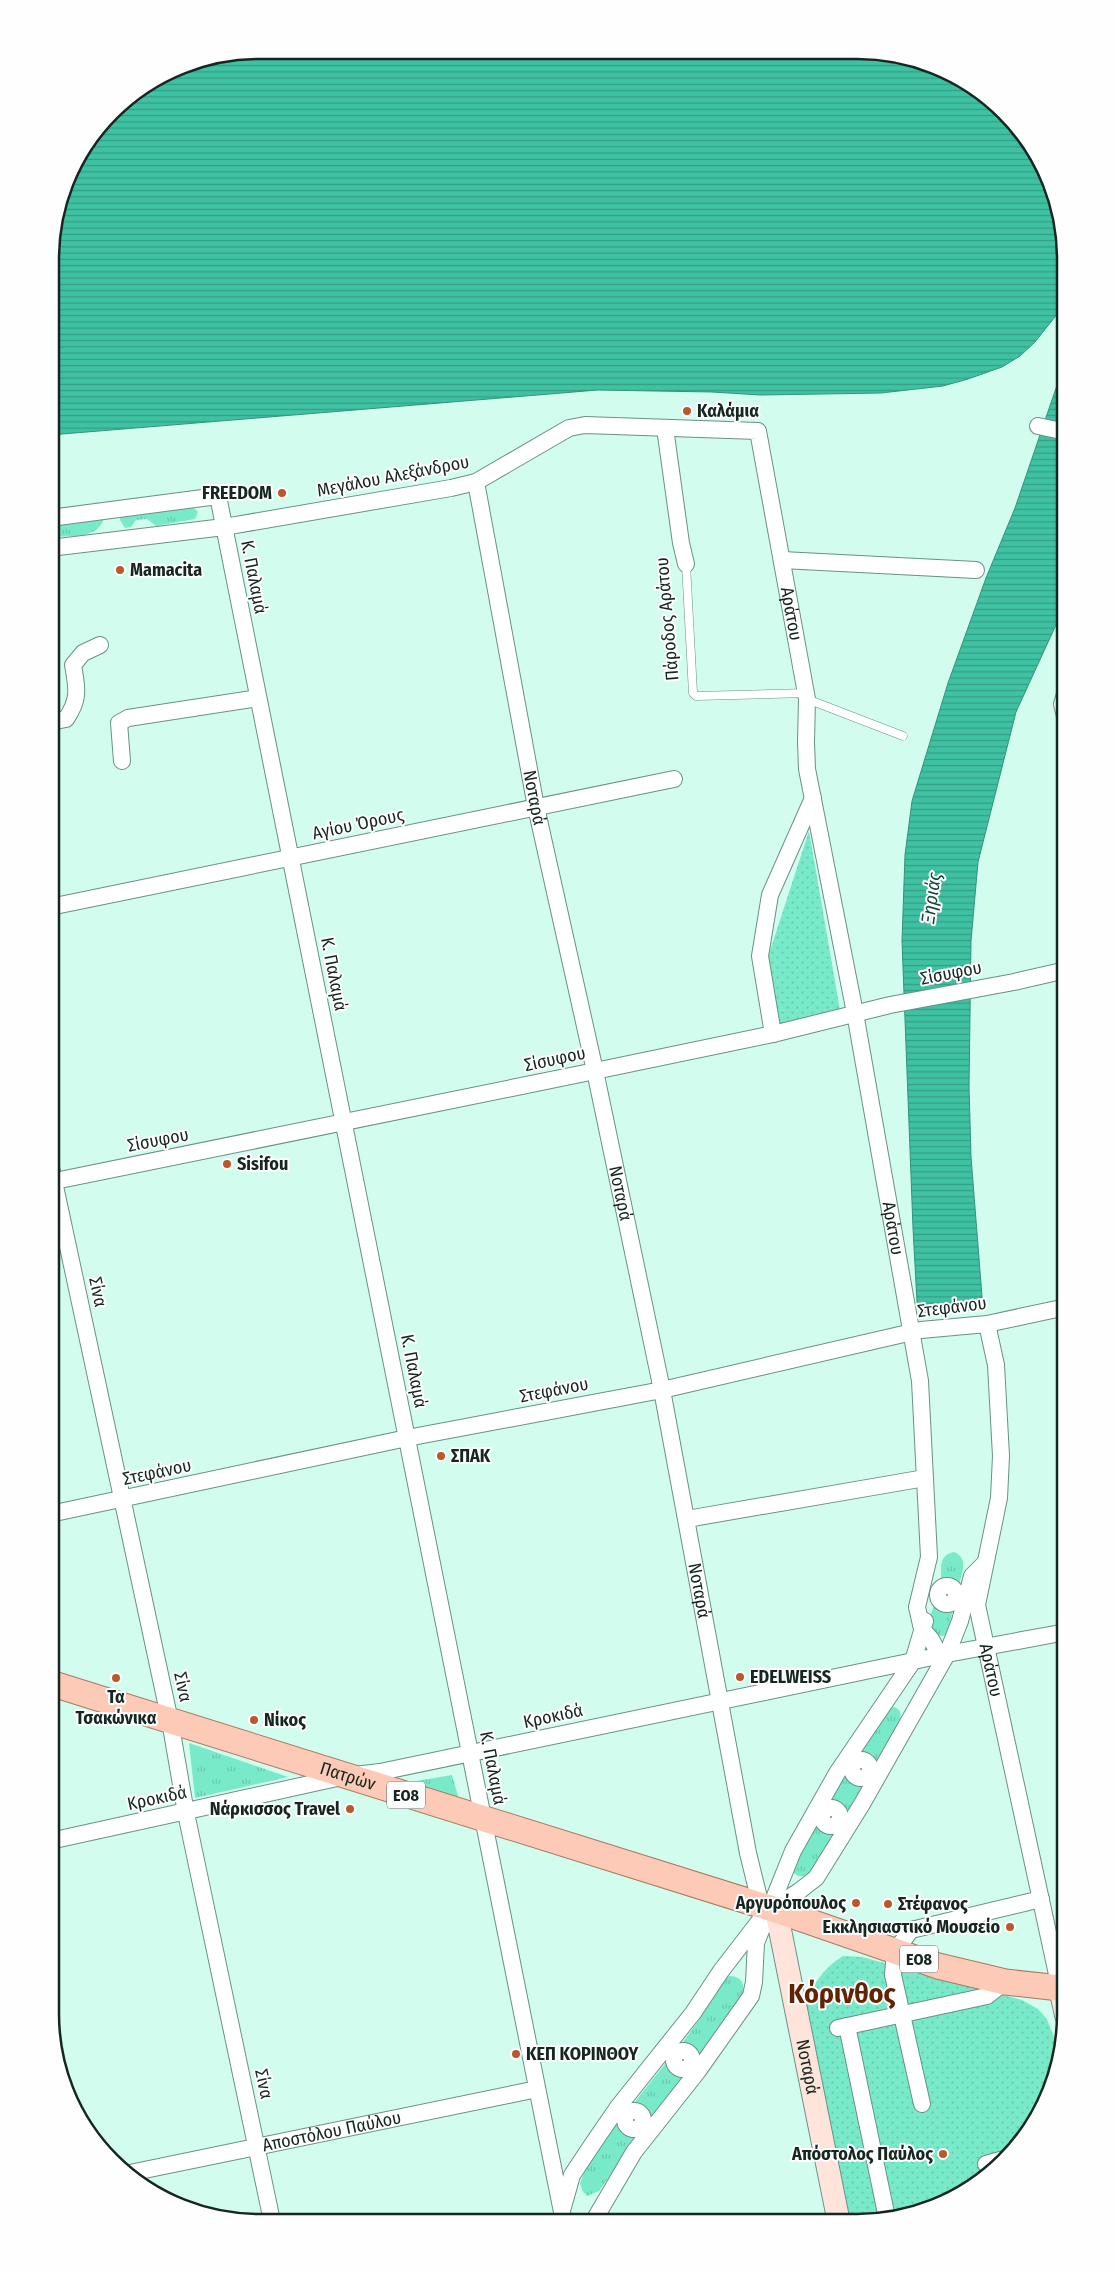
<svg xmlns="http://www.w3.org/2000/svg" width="1116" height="2273" viewBox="0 0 1116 2273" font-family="'Fira Sans Condensed',sans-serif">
<defs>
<pattern id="grass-tufts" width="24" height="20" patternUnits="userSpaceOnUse" patternTransform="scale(1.25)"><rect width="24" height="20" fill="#78eaca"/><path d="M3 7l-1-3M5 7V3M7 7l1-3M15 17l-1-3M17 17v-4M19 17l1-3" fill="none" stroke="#67c9ad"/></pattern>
<pattern id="park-dots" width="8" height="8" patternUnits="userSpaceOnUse" patternTransform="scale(1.25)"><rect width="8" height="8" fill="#78eaca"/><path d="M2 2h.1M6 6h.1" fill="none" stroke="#67c9ad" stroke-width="1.8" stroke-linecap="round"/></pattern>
<pattern id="water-rules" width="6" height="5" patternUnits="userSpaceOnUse" patternTransform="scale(1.25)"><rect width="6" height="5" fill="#3fc2a2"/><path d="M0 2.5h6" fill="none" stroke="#349d84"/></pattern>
</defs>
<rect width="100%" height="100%" fill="#d1fcee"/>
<g fill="url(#grass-tufts)">
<path d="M190,504L198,512L195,519L156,526L147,519L136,520L131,527L125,528L120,520V512C132,511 145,509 156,510C169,510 179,512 190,504Z"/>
<path d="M95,515L104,519C96,540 71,535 53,537L50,535V523Z"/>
<path d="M954,1552C969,1558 962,1573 959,1585L953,1580L941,1579C942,1566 938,1556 954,1552Z"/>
<polygon points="935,1604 947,1610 953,1609 948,1632 943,1636 935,1635 926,1625"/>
<path d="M895,1707L900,1711C904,1728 884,1749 876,1763L873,1755L866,1752L860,1753L888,1708Z"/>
<polygon points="189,1743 288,1777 195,1798"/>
<polygon points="848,1771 851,1777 864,1783 847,1812 840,1805 829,1801"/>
<polygon points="452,1775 460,1803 393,1785"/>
<path d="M816,1821L824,1831L835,1833L809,1874C801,1878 797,1877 791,1870Z"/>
<path d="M728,1976C742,1976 745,1983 743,1996L698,2058L692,2048L680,2046L699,2020L724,1978Z"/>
<polygon points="669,2059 674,2070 687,2072 647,2123 641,2108 635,2106 629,2109"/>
<polygon points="622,2116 623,2126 628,2131 641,2132 599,2191 587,2196 582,2190 580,2183 586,2168"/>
</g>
<g fill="url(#park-dots)">
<polygon points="809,831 841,1016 785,1026 776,1020 768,957"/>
<path d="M843,1956L862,1957L1022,2000L1038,2009L1047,2019L1055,2040L1059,2060L1055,2082L1023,2142L974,2188L924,2212L847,2223L803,2006C813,1985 823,1968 843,1956Z"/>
</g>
<g fill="url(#water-rules)" stroke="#33937b">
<polygon points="258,50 898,54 950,72 995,102 1031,143 1055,192 1066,258 1066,303 1035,342 1020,356 1002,367 968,379 943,386 881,393 761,395 712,392 598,390 50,435 50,245 71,167 121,102 179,66"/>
<polygon points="1066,359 1066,603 1016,712 978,862 971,941 969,1087 971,1157 983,1309 922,1314 917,1302 913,1228 902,941 905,855 912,801 948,683 986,578 1015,508"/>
</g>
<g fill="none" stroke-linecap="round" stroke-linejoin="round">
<g stroke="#699184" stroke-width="9">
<g id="lane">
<polyline points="686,564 693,693 696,696 806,693"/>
<polyline points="807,699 903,736"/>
</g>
</g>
<g stroke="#699184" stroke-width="18">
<g id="street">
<polyline points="1038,426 1066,432"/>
<polyline points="665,428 681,543 686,564"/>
<path id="s1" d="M476,482L536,807L595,1071L662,1390L748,1853L761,1906"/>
<polyline points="50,518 218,496 564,2222"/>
<path id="s2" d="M50,548L224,527L451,488L476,482L569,428L585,425L758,431L807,699L806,742L807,769L855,1013L920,1381L929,1557L917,1607L922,1629L931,1639L940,1656"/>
<polyline points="782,560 976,570"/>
<polyline points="1066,721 1062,704 1066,691"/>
<path d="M50,722L66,719C80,699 77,688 73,665L83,653L100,645"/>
<polyline points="122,761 119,723 128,718 258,698"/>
<polyline points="50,907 674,779"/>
<polyline points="773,1034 760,956 770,895 813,798"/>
<polyline points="50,1163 170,1721 186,1813 272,2221"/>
<polyline points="50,1182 595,1071 773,1034 890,1005 1014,982 1066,970"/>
<path id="s3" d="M987,1324L996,1365L1001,1456L999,1498L977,1605L1060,1988"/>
<polyline points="50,1514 407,1438 662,1390 921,1330 987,1324 1066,1307"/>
<polyline points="687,1519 925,1478"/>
<circle cx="947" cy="1595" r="9"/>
<circle cx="861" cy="1769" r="9"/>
<circle cx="831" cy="1817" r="9"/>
<polyline points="50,1841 346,1776 380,1772 947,1654 1066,1632"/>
<polyline points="847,2026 887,2218"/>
<polyline points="838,2028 987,1996 1005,1982"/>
<circle cx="683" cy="2060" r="9"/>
<polyline points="922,2104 893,1975 895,1951 911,1930 1041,1899"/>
<circle cx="634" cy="2120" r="9"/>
<polyline points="986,2164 1004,2159"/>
<path id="s4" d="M125,2174L537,2089"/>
<polyline points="563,2207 572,2175 594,2142 618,2107 693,2013 721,1971 768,1910 798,1892 816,1878 862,1804 947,1654 960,1621 972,1576 985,1563"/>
<polyline points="593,2222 634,2152 698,2071 751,1996 754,1982 756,1943 793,1851 837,1773 913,1661 925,1621"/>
</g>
</g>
<g stroke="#699184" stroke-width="24">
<g id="secondary">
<path id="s5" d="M776,1910L839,2223"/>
<polyline points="1060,1988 1066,2015"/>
</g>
</g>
<g stroke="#aa7962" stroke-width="27">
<g id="primary">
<path id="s6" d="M50,1683L776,1910L938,1966L1005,1982L1060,1988L1066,1987"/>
</g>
</g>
<use href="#lane" stroke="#fff" stroke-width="8"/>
<use href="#street" stroke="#fff" stroke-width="16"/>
<use href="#secondary" stroke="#fee4da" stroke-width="22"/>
<use href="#primary" stroke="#fccab6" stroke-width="25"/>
</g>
<g fill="#bc562b" stroke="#fefefe" stroke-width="2">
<circle cx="687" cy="411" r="5"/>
<circle cx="282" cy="493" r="5"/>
<circle cx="120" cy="570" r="5"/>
<circle cx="227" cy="1164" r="5"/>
<circle cx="441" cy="1456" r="5"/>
<circle cx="740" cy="1677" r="5"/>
<circle cx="116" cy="1678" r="5"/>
<circle cx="254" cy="1720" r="5"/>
<circle cx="350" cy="1809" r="5"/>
<circle cx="856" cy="1903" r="5"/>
<circle cx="888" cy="1904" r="5"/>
<circle cx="1010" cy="1927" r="5"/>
<circle cx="516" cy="2054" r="5"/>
<circle cx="943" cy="2154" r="5"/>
</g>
<g text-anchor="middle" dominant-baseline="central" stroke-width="4" stroke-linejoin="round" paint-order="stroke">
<g fill="#fefefe" stroke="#5c6763" stroke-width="1">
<rect x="387" y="1781.5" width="38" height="27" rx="4"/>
<rect x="900" y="1945.5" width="38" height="27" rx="4"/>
</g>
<g font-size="16" font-weight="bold" fill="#162621">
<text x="406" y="1795">ΕΟ8</text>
<text x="919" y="1959">ΕΟ8</text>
</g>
<g font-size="18" font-weight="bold" fill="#162621" stroke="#fefefe" text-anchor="start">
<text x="697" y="411">Καλάμια</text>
<text x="272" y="493" text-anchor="end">FREEDOM</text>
<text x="130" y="570">Mamacita</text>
<text x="237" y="1164">Sisifou</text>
<text x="451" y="1456">ΣΠΑΚ</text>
<text x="750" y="1677">EDELWEISS</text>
<text x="116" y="1697" text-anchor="middle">Τα<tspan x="116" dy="21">Τσακώνικα</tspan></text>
<text x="264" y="1720">Νίκος</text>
<text x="340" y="1809" text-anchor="end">Νάρκισσος Travel</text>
<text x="846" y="1903" text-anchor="end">Αργυρόπουλος</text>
<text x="898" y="1904">Στέφανος</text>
<text x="1000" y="1927" text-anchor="end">Εκκλησιαστικό Μουσείο</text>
<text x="526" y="2054">ΚΕΠ ΚΟΡΙΝΘΟΥ</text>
<text x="933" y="2154" text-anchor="end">Απόστολος Παύλος</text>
</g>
<g font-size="18" fill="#162621" stroke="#fefefe">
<text transform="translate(393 476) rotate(-11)">Μεγάλου Αλεξάνδρου</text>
<text transform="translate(254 577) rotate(79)">Κ. Παλαμά</text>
<text stroke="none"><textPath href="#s2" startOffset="914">Αράτου</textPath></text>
<text transform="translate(667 619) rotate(-95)">Πάροδος Αράτου</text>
<text stroke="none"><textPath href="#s1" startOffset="321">Νοταρά</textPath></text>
<text transform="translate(358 824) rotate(-12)">Αγίου Όρους</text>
<text transform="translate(951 973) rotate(-11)">Σίσυφου</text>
<text transform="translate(334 974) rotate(79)">Κ. Παλαμά</text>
<text transform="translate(555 1059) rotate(-12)">Σίσυφου</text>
<text transform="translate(158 1140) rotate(-11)">Σίσυφου</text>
<text stroke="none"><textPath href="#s1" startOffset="726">Νοταρά</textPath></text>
<text stroke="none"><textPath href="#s2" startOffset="1538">Αράτου</textPath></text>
<text transform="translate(98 1292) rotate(78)">Σίνα</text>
<text transform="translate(952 1307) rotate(-7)">Στεφάνου</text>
<text transform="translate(414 1371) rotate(79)">Κ. Παλαμά</text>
<text transform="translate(554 1390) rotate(-11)">Στεφάνου</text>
<text transform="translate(157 1472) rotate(-12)">Στεφάνου</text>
<text stroke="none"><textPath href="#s1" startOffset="1131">Νοταρά</textPath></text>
<text stroke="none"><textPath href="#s3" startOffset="351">Αράτου</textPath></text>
<text transform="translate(183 1687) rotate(78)">Σίνα</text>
<text transform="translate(553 1716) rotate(-12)">Κροκιδά</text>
<text transform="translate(493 1768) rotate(79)">Κ. Παλαμά</text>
<text stroke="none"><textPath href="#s6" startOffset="312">Πατρών</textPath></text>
<text transform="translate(157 1798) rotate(-12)">Κροκιδά</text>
<text stroke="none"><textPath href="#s5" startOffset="160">Νοταρά</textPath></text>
<text transform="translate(264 2084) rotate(78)">Σίνα</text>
<text stroke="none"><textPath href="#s4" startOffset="211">Αποστόλου Παύλου</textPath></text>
</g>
<g font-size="19" font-style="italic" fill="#12493c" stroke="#fefefe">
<text transform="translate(931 898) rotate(-82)">Ξηριάς</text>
</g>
<g font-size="28" font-weight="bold" fill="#622204" stroke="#fefefe">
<text x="842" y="1993">Κόρινθος</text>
</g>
</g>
<path d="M0 0H1116V2273H0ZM259 59H857A200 200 0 0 1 1057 259V2014A200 200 0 0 1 857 2214H259A200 200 0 0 1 59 2014V259A200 200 0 0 1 259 59Z" fill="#fefefe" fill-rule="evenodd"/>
<path fill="none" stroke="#162621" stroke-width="2.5" d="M259 59H857A200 200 0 0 1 1057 259V2014A200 200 0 0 1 857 2214H259A200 200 0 0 1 59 2014V259A200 200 0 0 1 259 59Z"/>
</svg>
